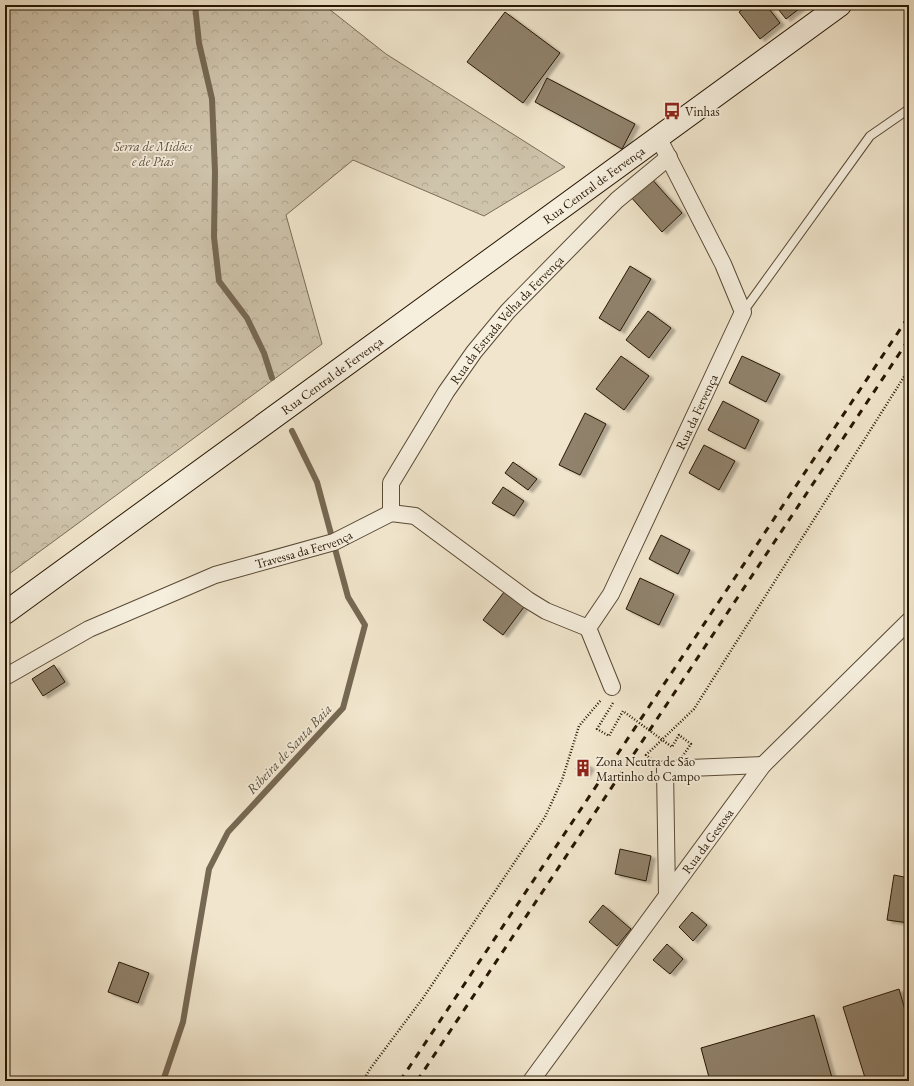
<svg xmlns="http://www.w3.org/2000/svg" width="914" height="1086" viewBox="0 0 914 1086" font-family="'EB Garamond',serif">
<defs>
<pattern id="forest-crowns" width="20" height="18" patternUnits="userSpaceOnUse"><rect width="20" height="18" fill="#cec3ab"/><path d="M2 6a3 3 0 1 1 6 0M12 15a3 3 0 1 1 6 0" fill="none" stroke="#b1a792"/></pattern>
<filter id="shadow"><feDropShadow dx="4.5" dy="2.5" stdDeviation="1" flood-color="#0004"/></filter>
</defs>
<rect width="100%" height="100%" fill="#f1e6cd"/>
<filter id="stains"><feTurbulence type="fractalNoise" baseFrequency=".005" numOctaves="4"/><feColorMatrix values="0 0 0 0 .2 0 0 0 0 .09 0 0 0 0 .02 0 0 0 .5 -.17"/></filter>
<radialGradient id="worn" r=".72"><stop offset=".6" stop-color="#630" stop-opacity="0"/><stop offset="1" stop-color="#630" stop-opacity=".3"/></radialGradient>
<polygon fill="url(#forest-crowns)" stroke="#7a6c57" points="5,5 324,5 386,54 565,167 484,216 353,160 286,215 322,344 5,577"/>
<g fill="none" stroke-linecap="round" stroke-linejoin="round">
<g stroke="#766853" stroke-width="6">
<polyline points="195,5 199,43 212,99 215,172 214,237 219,281 247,318 264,353 272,378"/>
<polyline points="163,1081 183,1022 209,869 228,832 343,708 365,625 348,597 317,482 292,431"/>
</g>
</g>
<g fill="#90826c" stroke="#261603" filter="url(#shadow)">
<polygon points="748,5 766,5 780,23 760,39 739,12"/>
<polygon points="775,5 804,5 786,19"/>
<polygon points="505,12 560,53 523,103 467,62"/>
<polygon points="547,78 635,124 622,149 535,102"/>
<polygon points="650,177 682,213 662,232 630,196"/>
<polygon points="630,266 651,279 620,331 599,318"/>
<polygon points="648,311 671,328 649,358 626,340"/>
<polygon points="621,356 649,376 624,410 596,389"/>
<polygon points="742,356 780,374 766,402 729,383"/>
<polygon points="723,401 759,420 745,449 708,430"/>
<polygon points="585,413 606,424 580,475 559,465"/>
<polygon points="704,445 735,461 719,490 689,473"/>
<polygon points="513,462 537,479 528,490 505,473"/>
<polygon points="503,487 524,501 514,516 492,503"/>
<polygon points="661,535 690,550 678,574 649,559"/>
<polygon points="640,578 674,594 659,625 626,609"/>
<polygon points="504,592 524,607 503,635 483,620"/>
<polygon points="54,665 65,682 43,696 32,679"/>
<polygon points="581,761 590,767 585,775 576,769"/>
<polygon points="620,849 651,856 646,881 615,874"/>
<polygon points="894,875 909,878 909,923 887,920"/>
<polygon points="603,905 631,929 617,946 589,922"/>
<polygon points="692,912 707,925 693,941 679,927"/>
<polygon points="667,944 683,959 670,974 653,960"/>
<polygon points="119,962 149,973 138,1003 108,992"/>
<polygon points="899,989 907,1017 909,1016 909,1081 866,1081 843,1007"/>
<polygon points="814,1015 833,1081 710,1081 701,1048"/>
</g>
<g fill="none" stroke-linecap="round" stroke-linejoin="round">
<g stroke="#594a36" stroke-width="10">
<polyline id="lane" points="743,312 870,136 909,109"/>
</g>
<g stroke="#594a36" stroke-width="18">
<g id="street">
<path id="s1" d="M391,513V483L446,392L474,352L508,311L617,200L669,157"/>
<path id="s2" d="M5,677L89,629L215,575L334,542L391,513L415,516L528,600L546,611L588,628"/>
<path id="s3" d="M612,687L588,628L611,594L743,312L723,264L658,137"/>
<polyline points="667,895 665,769 763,765"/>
<path id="s4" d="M531,1081L763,765L909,621"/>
</g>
</g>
<g stroke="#261603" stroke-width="24">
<g id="secondary">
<path id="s5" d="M5,613L840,5"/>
</g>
</g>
<g stroke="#261603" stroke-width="2.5" stroke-dasharray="1 2" stroke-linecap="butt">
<polyline points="651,759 646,755 694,709 909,369"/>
<polyline points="363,1081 370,1069 423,998 545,817 562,780 579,726 601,700"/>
</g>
<use href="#lane" stroke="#f6efde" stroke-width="8"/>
<use href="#street" stroke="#f6efde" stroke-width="16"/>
<use href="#secondary" stroke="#f6efde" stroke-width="22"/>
<g stroke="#261603" stroke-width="3" stroke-dasharray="7 7" stroke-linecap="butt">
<polyline points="400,1081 909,316"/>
<polyline points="417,1081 909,339"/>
</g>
<polyline stroke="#261603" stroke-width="2.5" stroke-dasharray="1 2" stroke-linecap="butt" points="613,703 597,729 609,736 623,711 672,747 679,735 691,744 682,757"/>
</g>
<defs>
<g id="bus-bare" transform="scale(1.38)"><path d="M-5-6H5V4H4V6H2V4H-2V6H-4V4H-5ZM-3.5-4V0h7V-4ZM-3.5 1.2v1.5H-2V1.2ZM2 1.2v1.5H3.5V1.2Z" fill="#8f2418" stroke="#f6efde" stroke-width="2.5" paint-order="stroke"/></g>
<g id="building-bare" transform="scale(1.38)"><path d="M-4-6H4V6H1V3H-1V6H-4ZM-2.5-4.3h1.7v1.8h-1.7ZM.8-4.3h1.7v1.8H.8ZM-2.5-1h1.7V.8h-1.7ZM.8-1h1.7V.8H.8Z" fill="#8f2418" stroke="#f6efde" stroke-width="2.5" paint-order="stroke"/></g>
</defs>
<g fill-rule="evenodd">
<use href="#bus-bare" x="672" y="111"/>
<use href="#building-bare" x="583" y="768"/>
</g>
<g text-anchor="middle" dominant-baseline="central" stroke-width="3.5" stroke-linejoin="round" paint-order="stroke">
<g font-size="13" fill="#261603" stroke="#f6efde" text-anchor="start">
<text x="685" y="111">Vinhas</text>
<text x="596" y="761">Zona Neutra de São<tspan x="596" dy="15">Martinho do Campo</tspan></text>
</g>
<g font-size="13" font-style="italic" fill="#61533e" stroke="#f6efde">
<text x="153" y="146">Serra de Midões<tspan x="153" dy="15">e de Pias</tspan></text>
</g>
<g font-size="13" fill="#261603" stroke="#f6efde">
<text stroke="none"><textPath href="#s5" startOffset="728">Rua Central de Fervença</textPath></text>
<text stroke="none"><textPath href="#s1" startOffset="231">Rua da Estrada Velha da Fervença</textPath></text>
<text stroke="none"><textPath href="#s5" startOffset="404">Rua Central de Fervença</textPath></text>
<text stroke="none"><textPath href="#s3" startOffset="306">Rua da Fervença</textPath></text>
<text stroke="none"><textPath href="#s2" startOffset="326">Travessa da Fervença</textPath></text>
<text stroke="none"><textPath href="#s4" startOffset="298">Rua da Gestosa</textPath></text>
</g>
<g font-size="14" font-style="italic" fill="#5c4d38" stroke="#f6efde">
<text transform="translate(289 749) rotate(-47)">Ribeira de Santa Baia</text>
</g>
</g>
<rect width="914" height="1086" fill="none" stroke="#f1e6cd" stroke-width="20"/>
<rect x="6" y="6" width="902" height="1074" fill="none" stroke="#261603" stroke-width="2"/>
<rect x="10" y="10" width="894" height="1066" fill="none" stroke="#261603"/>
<rect width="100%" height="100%" filter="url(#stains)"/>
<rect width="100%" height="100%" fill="url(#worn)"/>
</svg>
